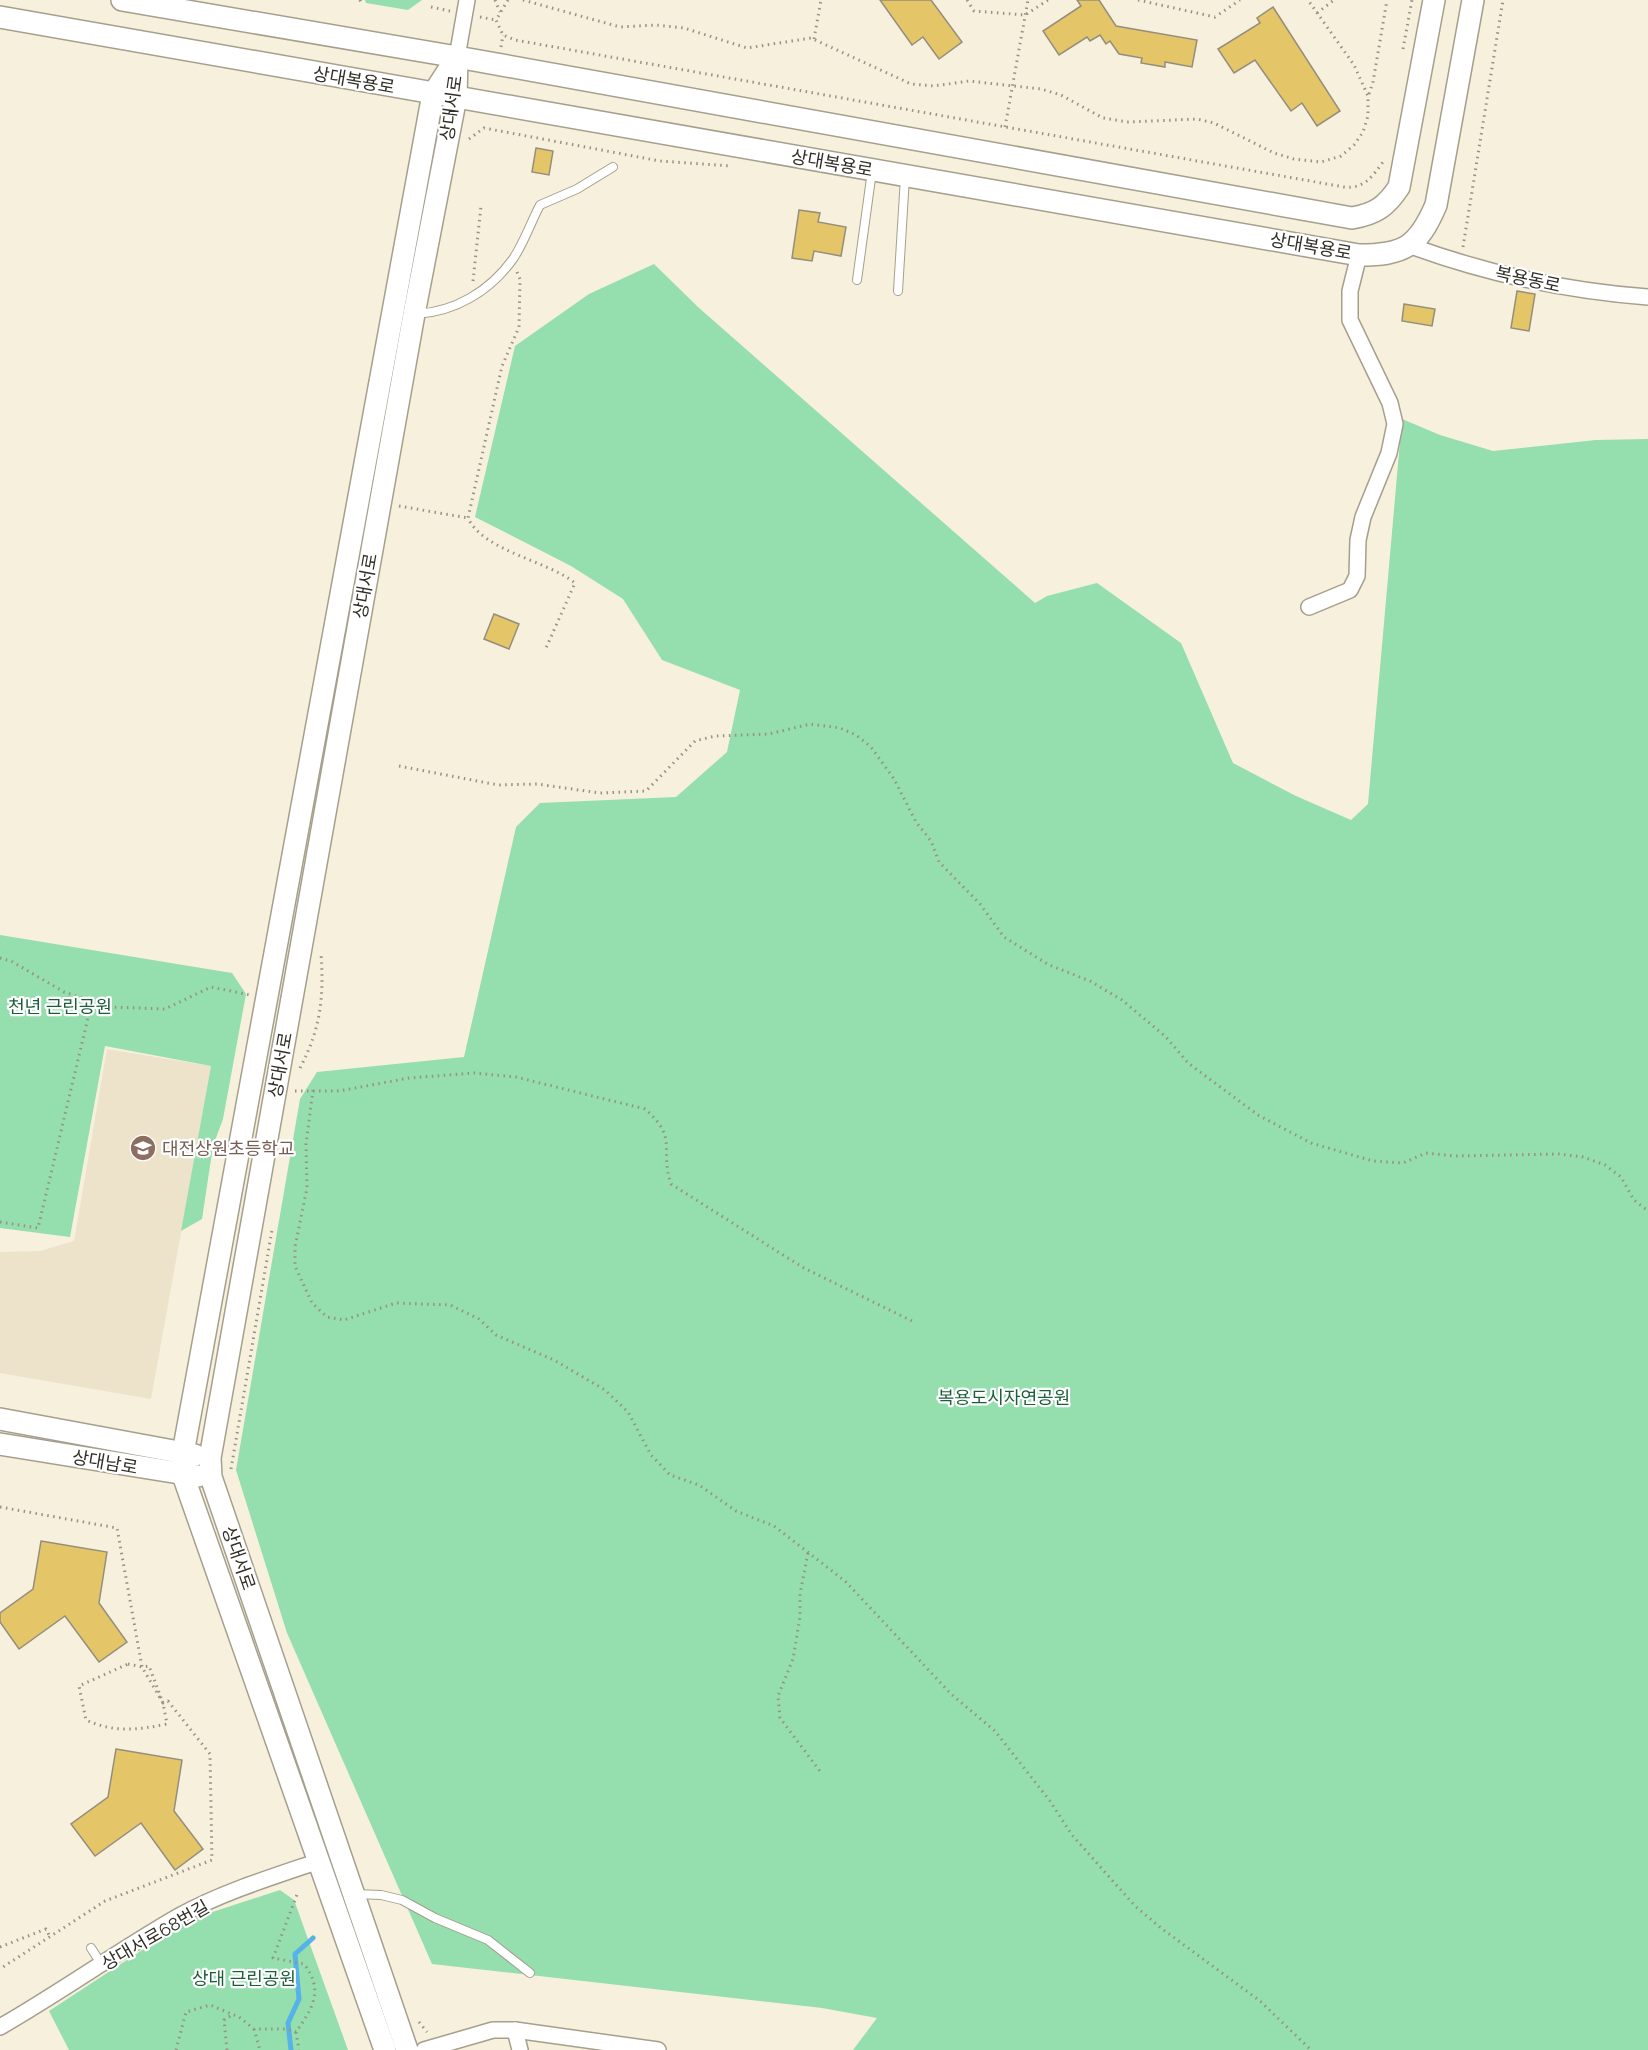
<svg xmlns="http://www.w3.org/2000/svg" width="1648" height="2050" viewBox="0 0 1648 2050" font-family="Raleway,'Noto Sans KR',sans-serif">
<rect width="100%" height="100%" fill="#f7f0dd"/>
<polygon fill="#ece3ca" points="107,1049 211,1066 151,1399 0,1373 0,1252 40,1251 74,1241"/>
<g fill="#95deae">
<polygon points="365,0 422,0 408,10 366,3"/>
<polygon points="654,264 698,307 1035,603 1047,596 1097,583 1181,643 1233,763 1296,796 1351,820 1368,804 1402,419 1440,435 1493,451 1596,440 1648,439 1648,2050 853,2050 877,2018 822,2008 432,1964 287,1633 236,1470 300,1099 317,1072 464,1057 516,827 540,803 676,797 727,752 740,690 662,660 623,599 571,566 475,517 515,346 589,294"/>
<polygon points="0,935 232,973 246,994 223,1119 213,1146 202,1219 181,1231 211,1066 105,1046 70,1237 0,1228"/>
<polygon points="280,1890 294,1900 348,2050 69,2050 49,2011 188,1920"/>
</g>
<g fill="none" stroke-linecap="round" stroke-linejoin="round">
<polyline stroke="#56b2e8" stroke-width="5" points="291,2050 288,2023 299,1999 295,1954 313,1938"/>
</g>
<g fill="#e4c568" stroke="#948e7d" stroke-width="1.5">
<polygon points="880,0 931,0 962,42 939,59 923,37 912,45"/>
<polygon points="1077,0 1099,0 1116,26 1197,40 1192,67 1165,62 1165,67 1141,63 1142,58 1119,54 1110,41 1106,44 1100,35 1090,41 1087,37 1059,55 1043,31 1081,6"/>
<polygon points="1273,7 1340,111 1317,126 1302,103 1291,111 1255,60 1234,73 1218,49 1260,23 1257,18"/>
<polygon points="536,148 553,151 549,175 532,172"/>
<polygon points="799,210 820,213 818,222 846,227 841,256 814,251 812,261 792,258"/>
<polygon points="1517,291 1535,294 1529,331 1511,328"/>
<polygon points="1404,304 1435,309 1432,326 1402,321"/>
<polygon points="494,614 519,624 509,649 484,639"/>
<polygon points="41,1541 107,1552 99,1603 127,1642 99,1662 65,1616 19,1649 0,1622 0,1613 33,1589"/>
<polygon points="116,1749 182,1760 174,1811 203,1849 175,1870 141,1823 95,1856 71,1824 108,1797"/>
</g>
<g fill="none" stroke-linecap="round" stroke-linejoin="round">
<g stroke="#a59f8d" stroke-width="10">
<g id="lane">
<polyline points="857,280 872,171"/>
<polyline points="898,291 905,177"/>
<path d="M416,314C455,312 490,291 513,259C524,243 531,222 540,205L577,189L613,167"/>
<polyline points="356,1894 381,1895 402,1900 435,1918 488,1940 530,1973"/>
<polyline points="91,1948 102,1965"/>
</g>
</g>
<g stroke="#a59f8d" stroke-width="18">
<g id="street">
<polyline points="457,57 467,0"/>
<path d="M1411,246C1488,274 1566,291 1648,297"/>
<polyline points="1309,607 1350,590 1357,576 1358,540 1363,517 1389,453 1395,424 1390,403 1350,320 1350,291 1359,255"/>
<path d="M0,2027C61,1992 118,1951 179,1916C223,1892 272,1877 319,1861"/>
<polyline points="515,2030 520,2050"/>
<polyline points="424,2050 493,2030 515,2030 658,2050"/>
</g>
</g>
<g stroke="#a59f8d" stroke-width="24">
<g id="secondary">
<path d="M122,0L457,57L1352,218C1375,214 1386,207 1399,187L1434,0"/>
<path d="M0,17L1359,255C1404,255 1418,247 1436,205L1473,0"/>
<polyline points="0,1419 195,1455"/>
<polyline points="0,1444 198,1476"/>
<polyline points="385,2050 183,1475 183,1453 433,94 457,57"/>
<polyline points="407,2050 211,1477 210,1458 414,314 456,97 457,57"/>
</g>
</g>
<g stroke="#969285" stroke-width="3" stroke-dasharray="1.5 4.5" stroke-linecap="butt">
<polyline points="360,0 362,5"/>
<polyline points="495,0 500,12"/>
<path d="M508,0L496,20L503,35L515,40L1344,187C1364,189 1372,177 1383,162"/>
<polyline points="523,0 620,27 656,25 684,28 747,48 811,38 911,84 934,86 969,81 1041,89 1061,95 1103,118 1127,122 1197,119 1214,123 1274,153 1294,159 1321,162 1341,156 1354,145 1363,132 1368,116 1368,96 1354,65 1308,0"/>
<polyline points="967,0 974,11 1025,15 1048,0"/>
<polyline points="1138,0 1215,17 1240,0"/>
<polyline points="431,7 450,11"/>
<polyline points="1317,13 1334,0"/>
<polyline points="480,17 496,20"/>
<polyline points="814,39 821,0"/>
<polyline points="501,47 503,35"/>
<polyline points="1403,49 1412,0"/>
<polyline points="1369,94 1373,82 1387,0"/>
<polyline points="1005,127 1028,0"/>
<polyline points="469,139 484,128 660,161 731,166"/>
<polyline points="1463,247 1503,0"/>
<path d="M517,272L520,279L519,327L502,366L468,518C483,551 548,561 575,583L546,648"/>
<polyline points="473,281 481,206"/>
<polyline points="399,506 468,518"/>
<polyline points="399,766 498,785 537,784 600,793 646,791 695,741 715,736 769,734 810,724 840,728 856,735 871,747 894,779 916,822 931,841 939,862 980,904 1004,937 1049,965 1090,981 1122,1000 1166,1037 1188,1063 1258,1115 1311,1143 1373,1161 1403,1163 1426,1153 1455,1156 1559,1154 1583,1157 1605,1165 1621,1177 1634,1200 1648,1211"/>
<polyline points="0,958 11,961 64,992 111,1007 165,1009 211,987 250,995"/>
<path d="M300,1068C321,1028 324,997 321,953"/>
<polyline points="313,1090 306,1144 307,1188 295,1247 295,1266 312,1303 327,1317 344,1320 396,1303 450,1305 479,1319 496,1335 554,1360 605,1390 628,1412 651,1455 670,1475 699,1485 736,1511 774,1526 845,1581 951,1694 995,1731 1050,1801 1072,1835 1135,1906 1161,1928 1260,2001 1311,2050"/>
<path d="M295,1091H339L409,1078L474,1073L516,1077L645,1109C679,1139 659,1147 671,1184L802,1267L912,1321"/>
<polyline points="0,1222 38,1228 92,1001"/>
<polyline points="231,1469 272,1230"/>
<polyline points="0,1507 117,1528 142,1667 149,1666 163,1703 168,1701 210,1754 212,1860 105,1901 0,1969"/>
<polyline points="808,1553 800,1594 800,1617 793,1659 778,1696 780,1718 822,1774"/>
<path d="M128,1664L142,1667L163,1703L167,1724C137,1730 115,1733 86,1720L79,1686Z"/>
<polyline points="0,1947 46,1929 50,1937"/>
<polyline points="419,2022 427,2032"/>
<polyline points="254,2029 260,2050"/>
<polyline points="296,2032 299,2050"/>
<path d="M176,2050L186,2012L210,2005L239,2017L254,2029H286L296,2032C313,2008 324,1990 304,1964L273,1958L298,1892"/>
<polyline points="227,2050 224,2020 232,2015"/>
</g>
<use href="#lane" stroke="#fff" stroke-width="8"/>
<use href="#street" stroke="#fff" stroke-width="15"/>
<use href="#secondary" stroke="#fff" stroke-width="21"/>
</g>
<defs>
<g id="school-disc" transform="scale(1.35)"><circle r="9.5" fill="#8d6e63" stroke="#fff"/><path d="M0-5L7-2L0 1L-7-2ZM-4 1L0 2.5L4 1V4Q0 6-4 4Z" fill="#fff"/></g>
</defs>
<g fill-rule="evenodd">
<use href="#school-disc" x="143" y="1148"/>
</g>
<g text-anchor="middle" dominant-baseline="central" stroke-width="4.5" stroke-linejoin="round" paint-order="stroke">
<g font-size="18" fill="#302e27" stroke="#fff">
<text transform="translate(354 80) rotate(10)">상대복용로</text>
<text transform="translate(451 108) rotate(-82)">상대서로</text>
<text transform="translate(832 163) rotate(10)">상대복용로</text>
<text transform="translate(1311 246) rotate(10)">상대복용로</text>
<text transform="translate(1528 279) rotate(12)">복용동로</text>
<text transform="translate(365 586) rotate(-80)">상대서로</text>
<text transform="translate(280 1065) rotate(-80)">상대서로</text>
<text transform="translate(105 1462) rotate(10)">상대남로</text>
<text transform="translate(239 1558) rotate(71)">상대서로</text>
<text transform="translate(155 1935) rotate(-30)">상대서로68번길</text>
</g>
<g font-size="18" fill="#1d5e3a" stroke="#fff">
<text x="60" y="1006">천년 근린공원</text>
<text x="1004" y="1397">복용도시자연공원</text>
<text x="244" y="1978">상대 근린공원</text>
</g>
<g font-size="18" fill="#785e54" stroke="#fff" text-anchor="start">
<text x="162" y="1148">대전상원초등학교</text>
</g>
</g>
</svg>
